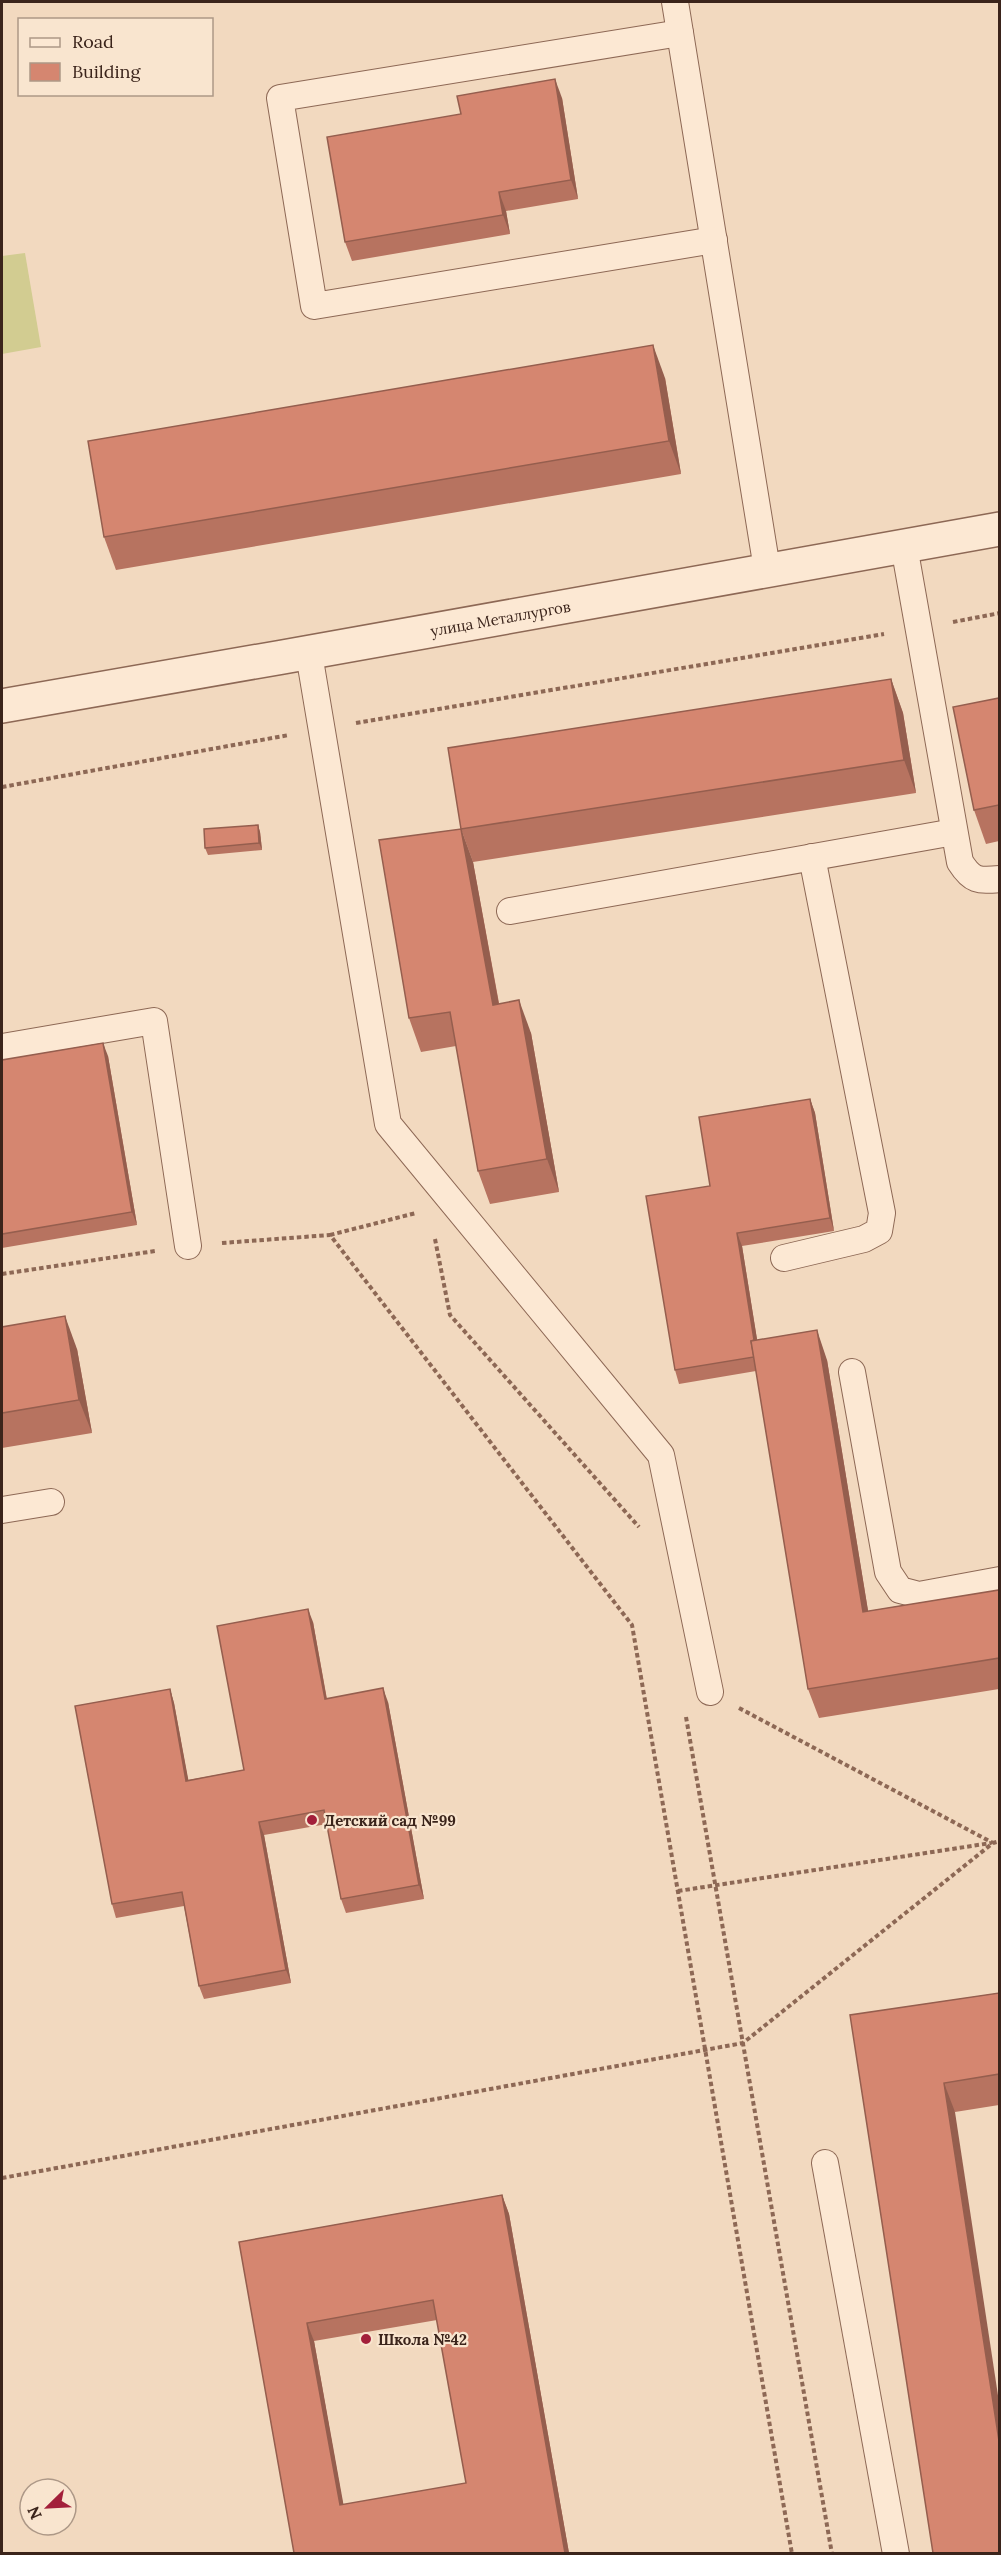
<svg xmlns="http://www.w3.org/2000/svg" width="1001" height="2555" viewBox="0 0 1001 2555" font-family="Lora,serif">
<rect width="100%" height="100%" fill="#f2d9bf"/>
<polygon fill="#d2cc91" points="25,253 41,347 2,354 2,256"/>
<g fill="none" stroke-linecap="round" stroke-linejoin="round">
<g stroke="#8d6855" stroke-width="28">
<g id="service">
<polyline points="675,2 767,569"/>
<polyline points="680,33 280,98 314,306 714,240"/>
<path d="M904,546L960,862C972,881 978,881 1000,879"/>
<polyline points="309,654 388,1124 661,1455 710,1692"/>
<polyline points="510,911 954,832"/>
<polyline points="2,1047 154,1021 188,1246"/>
<polyline points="784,1258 864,1239 879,1231 882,1213 812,857"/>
<polyline points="852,1372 888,1572 900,1590 919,1595 1000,1580"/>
<polyline points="2,1510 51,1502"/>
<polyline points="825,2163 896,2554"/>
</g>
</g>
<g stroke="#8d6855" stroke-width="36">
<g id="tertiary">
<path id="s1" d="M2,706C335,649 667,587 1000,529"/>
</g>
</g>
<g stroke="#8d6855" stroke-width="4" stroke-dasharray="4.5 3" stroke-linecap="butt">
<polyline points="953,622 1000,613"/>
<polyline points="356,723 884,634"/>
<polyline points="2,787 289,735"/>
<polyline points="330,1235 416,1213"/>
<polyline points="435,1239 450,1315 639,1527"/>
<polyline points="222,1243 330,1235 632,1625 792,2554"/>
<polyline points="2,1274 155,1251"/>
<polyline points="739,1708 993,1843"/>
<polyline points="686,1717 832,2554"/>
<polyline points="678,1891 991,1843"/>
<polyline points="2,2178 743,2043 993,1843 1000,1841"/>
</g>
<use href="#service" stroke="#fce8d3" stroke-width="26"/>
<use href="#tertiary" stroke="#fce8d3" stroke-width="33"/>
</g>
<g fill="#b77360" fill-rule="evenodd">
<polygon points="562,98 578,199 506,211 510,234 352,261 345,242"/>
<polygon points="665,378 681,474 116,570 104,537"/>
<polygon points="891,679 903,713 916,793 473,862 461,829"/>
<polygon points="999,698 999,841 986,844 974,810"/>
<polygon points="258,825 260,832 262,850 208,855 205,848"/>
<polygon points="461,829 473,862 499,1003 531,1033 559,1192 490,1204 478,1171 456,1046 421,1052 409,1018"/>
<polygon points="108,1056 137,1225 2,1248 2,1060"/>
<polygon points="810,1099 815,1113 834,1231 742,1246 757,1340 827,1360 868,1611 999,1590 999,1689 819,1718 808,1689 756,1371 679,1384 675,1370 710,1186"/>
<polygon points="2,1327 77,1349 92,1433 2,1448"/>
<polygon points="313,1622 327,1699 388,1702 424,1899 346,1913 341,1899 327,1824 264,1835 291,1983 204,1999 199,1986 184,1906 116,1918 112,1904 170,1689 174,1703 188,1780 244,1770"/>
<polygon points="999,1993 999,2105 955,2112 850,2015"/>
<path d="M502,2195L509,2214L569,2553H294L239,2242ZM437,2320L466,2483L343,2505L314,2341Z"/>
</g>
<g fill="#955e4e">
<polygon points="555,79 562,98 578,199 571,180"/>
<polygon points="499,192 506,211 510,234 503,215"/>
<polygon points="653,345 665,378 681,474 669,441"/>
<polygon points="891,679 903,713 916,793 904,760"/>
<polygon points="258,825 260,832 262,850 259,843"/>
<polygon points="461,829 473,862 505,1038 493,1005"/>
<polygon points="519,1000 531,1033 559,1192 547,1159"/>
<polygon points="103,1043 108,1056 137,1225 132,1212"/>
<polygon points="810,1099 815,1113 834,1231 830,1218"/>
<polygon points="737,1233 742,1246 762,1370 757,1357"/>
<polygon points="65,1316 77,1349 92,1433 79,1400"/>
<polygon points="817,1330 827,1360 873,1641 863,1612"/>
<polygon points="308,1609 313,1622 329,1712 325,1699"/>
<polygon points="383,1688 388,1702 424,1899 419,1885"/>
<polygon points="170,1689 174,1703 191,1794 186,1781"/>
<polygon points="259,1822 264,1835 291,1983 286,1970"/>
<polygon points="944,2083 955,2112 999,2402 999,2441"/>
<polygon points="502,2195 509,2214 569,2553 565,2553"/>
<polygon points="307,2323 314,2341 347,2524 340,2505"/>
</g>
<g fill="#d58670" stroke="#955e4e" stroke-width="1.5" fill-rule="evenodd">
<polygon points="555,79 571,180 499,192 503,215 345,242 327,137 461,114 457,96"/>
<polygon points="653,345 669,441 104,537 88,441"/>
<polygon points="891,679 904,760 461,829 448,748"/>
<polygon points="999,698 999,805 974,810 953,707"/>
<polygon points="258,825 259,843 205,848 204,829"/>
<polygon points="461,829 493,1005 519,1000 547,1159 478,1171 450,1012 409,1018 379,840"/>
<polygon points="103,1043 132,1212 2,1234 2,1060"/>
<polygon points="810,1099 830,1218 737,1233 754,1340 751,1341 754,1357 675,1370 646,1196 710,1186 699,1117"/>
<polygon points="65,1316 79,1400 2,1413 2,1327"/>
<polygon points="817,1330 863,1612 999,1590 999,1658 808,1689 751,1341"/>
<polygon points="308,1609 325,1699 383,1688 419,1885 341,1899 324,1810 259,1822 286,1970 199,1986 182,1892 112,1904 75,1706 170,1689 186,1781 244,1770 217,1626"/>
<polygon points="999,1993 999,2074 944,2083 999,2441 999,2553 933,2553 850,2015"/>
<path d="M502,2195L565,2553H294L239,2242ZM433,2300L466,2483L340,2505L307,2323Z"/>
</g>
<g fill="#a31f3a" stroke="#f9e5cf" stroke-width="2">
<circle cx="312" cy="1820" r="6"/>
<circle cx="366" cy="2339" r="6"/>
</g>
<g text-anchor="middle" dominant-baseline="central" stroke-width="4.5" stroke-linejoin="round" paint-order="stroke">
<g font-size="15" fill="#3b241b" stroke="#f9e5cf">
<text stroke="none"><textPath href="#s1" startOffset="506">улица Металлургов</textPath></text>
</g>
<g font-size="15" font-weight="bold" fill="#3b241b" stroke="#f9e5cf" text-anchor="start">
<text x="324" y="1820">Детский сад №99</text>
<text x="378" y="2339">Школа №42</text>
</g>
</g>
<rect width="1001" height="2555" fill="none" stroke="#3b241b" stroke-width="6"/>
<rect x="18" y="18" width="195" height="78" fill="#f9e5cf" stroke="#ad9887" stroke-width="1.5"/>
<rect x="30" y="38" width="30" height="9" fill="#fce8d3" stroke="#ad9887" stroke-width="1.5"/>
<text x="72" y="48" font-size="18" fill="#3b241b">Road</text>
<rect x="30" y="63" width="30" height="18" fill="#d58670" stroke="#ad9887" stroke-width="1.5"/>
<text x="72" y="78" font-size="18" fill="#3b241b">Building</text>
<g transform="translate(48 2507) rotate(246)"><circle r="28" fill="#f9e5cf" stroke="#ad9887" stroke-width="1.5"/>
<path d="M0-4.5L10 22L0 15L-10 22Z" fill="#a31f3a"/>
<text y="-9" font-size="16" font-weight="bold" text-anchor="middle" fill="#3b241b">N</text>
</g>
</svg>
